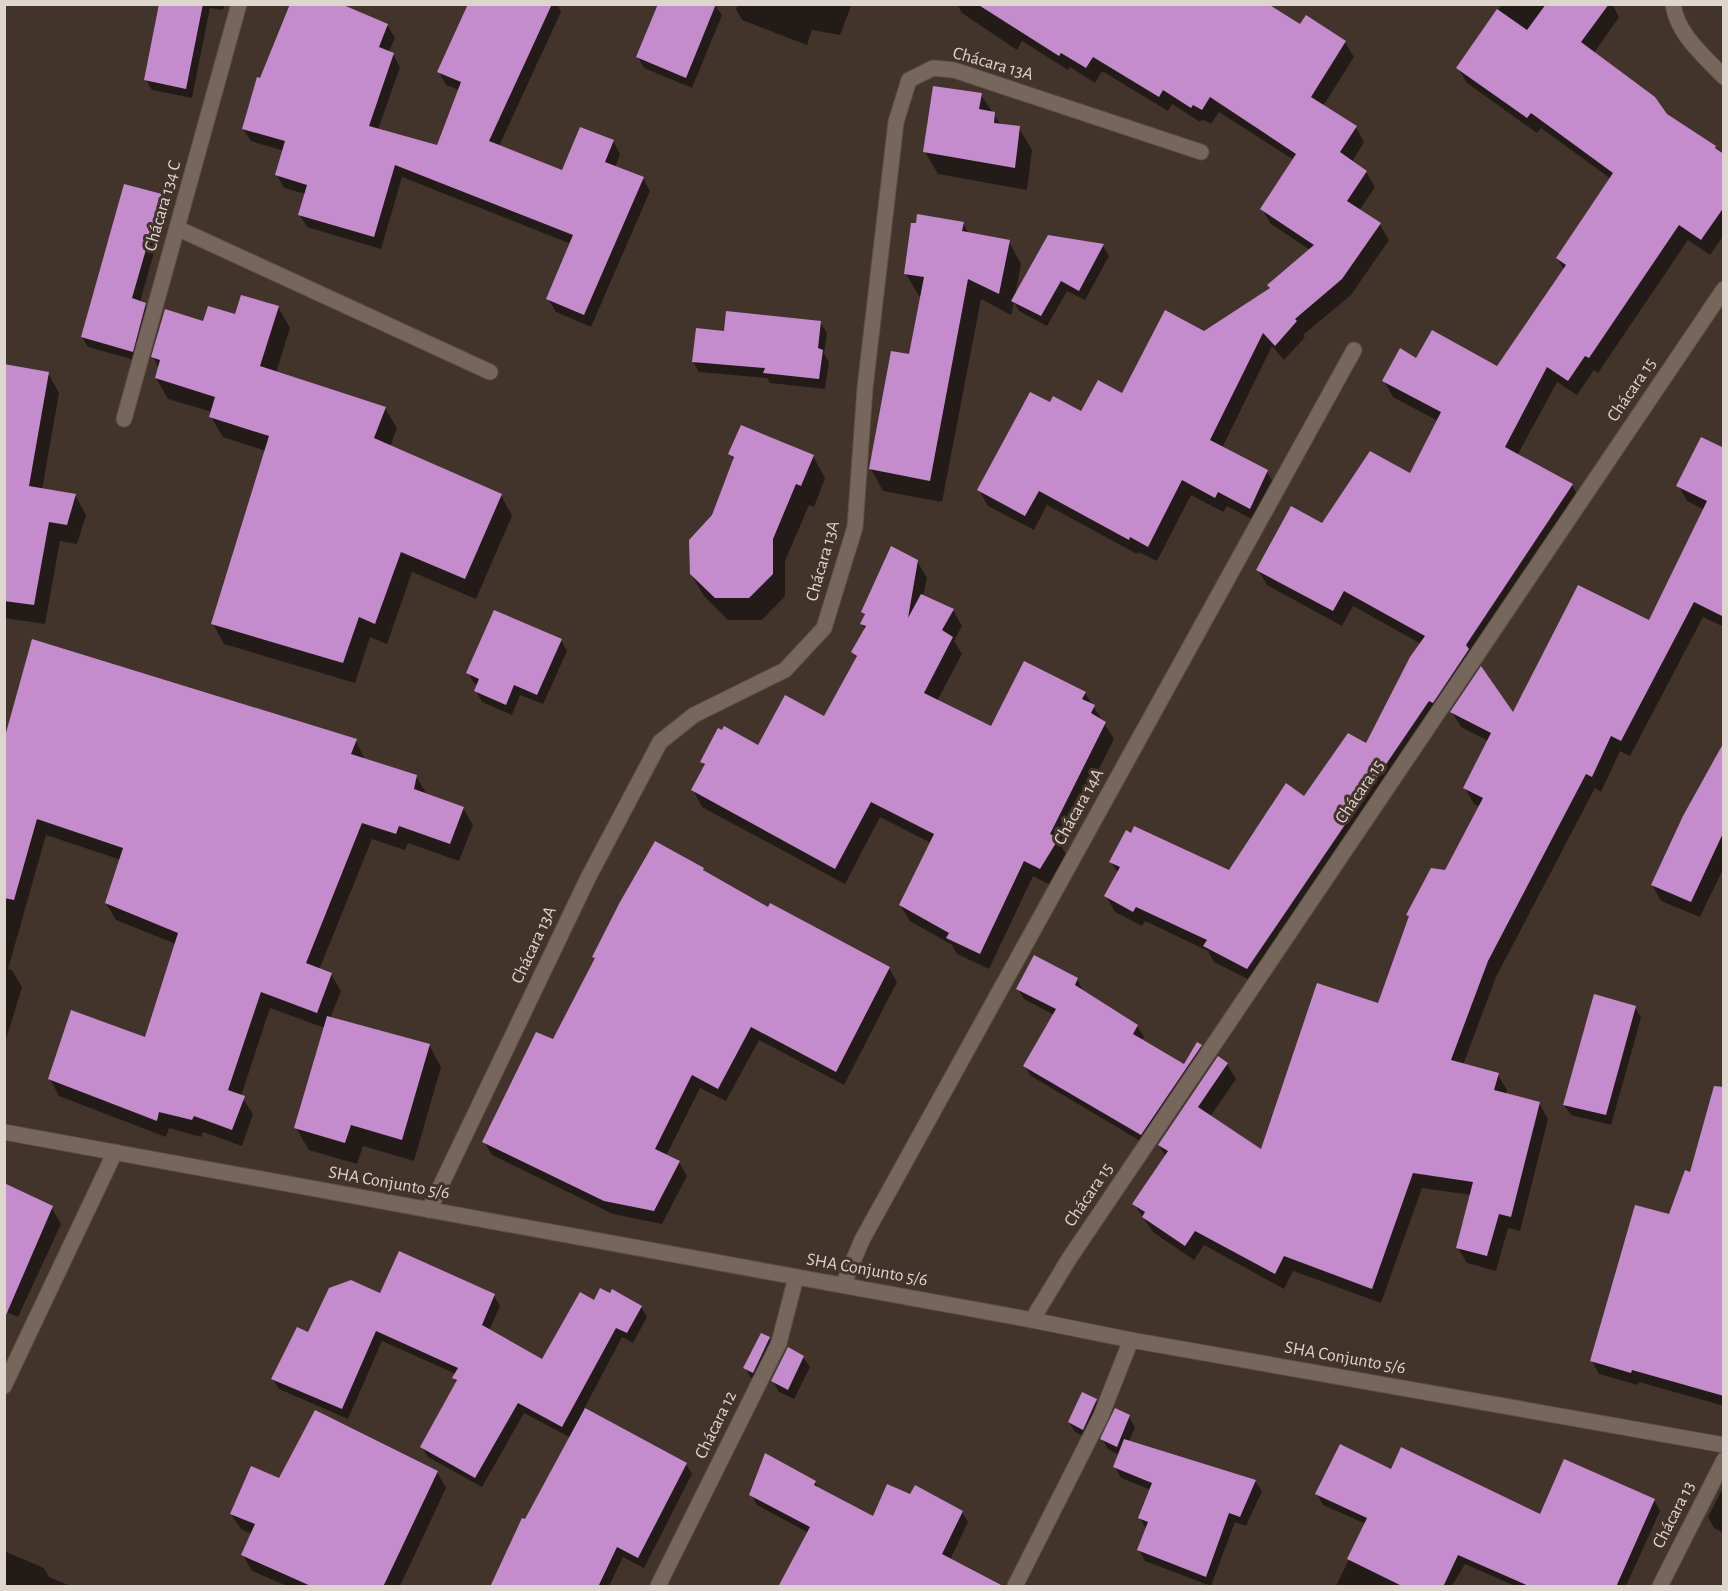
<svg xmlns="http://www.w3.org/2000/svg" width="1728" height="1591" viewBox="0 0 1728 1591" font-family="'Alegreya Sans',sans-serif">
<rect width="100%" height="100%" fill="#43342b"/>
<g fill="#0007">
<polygon points="161,4 225,4 223,10 210,8 192,98 152,90 146,80"/>
<polygon points="469,4 557,4 561,12 499,146 563,172 613,141 620,154 615,168 643,178 650,191 591,327 556,312 548,299 571,244 402,177 381,249 307,227 299,214 306,194 284,188 277,175 284,151 251,141 243,129 261,80 387,25 395,38 388,53 393,54 400,67 378,130 438,147 459,90 446,85 439,72"/>
<polygon points="738,4 850,4 851,6 840,35 812,30 807,45 742,20 736,9"/>
<polygon points="957,4 1265,4 1300,26 1345,42 1354,57 1323,106 1356,127 1364,142 1352,162 1366,172 1375,187 1359,211 1380,225 1389,240 1351,295 1303,335 1305,337 1284,360 1272,346 1222,448 1267,472 1276,487 1259,523 1227,506 1223,512 1191,495 1157,561 1138,552 1137,554 1047,505 1034,530 988,506 979,490 1051,405 1082,413 1123,395 1204,332 1271,289 1310,250 1271,224 1262,209 1294,160 1219,112 1211,124 1202,119 1200,122 1172,104 1168,111 1102,71 1095,83 1070,67 1068,70 1022,41 1017,50 962,13"/>
<polygon points="1502,4 1612,4 1619,17 1594,53 1666,115 1724,153 1724,235 1710,255 1688,240 1598,373 1594,370 1577,395 1557,382 1517,456 1572,485 1581,501 1256,983 1214,962 1208,951 1145,921 1142,926 1115,912 1106,896 1118,873 1111,862 1229,872 1304,798 1366,745 1421,644 1353,606 1342,626 1267,585 1258,570 1323,525 1411,475 1438,421 1393,397 1384,381 1417,360 1498,368 1564,270 1557,258 1611,179 1541,128 1537,133 1467,83 1458,68"/>
<polygon points="715,5 722,15 692,88 644,68 638,57"/>
<polygon points="981,95 1001,125 1019,128 1032,150 1027,190 938,174 925,152"/>
<polygon points="161,196 167,206 140,302 145,304 151,315 138,361 88,347 82,337"/>
<polygon points="963,223 969,234 1009,242 1021,264 1015,296 1103,246 1109,256 1085,300 1067,291 1047,326 1019,311 1014,302 1011,315 981,299 942,502 883,491 871,469 910,356 922,296 919,296 906,274"/>
<polygon points="278,307 290,328 276,373 385,408 397,428 390,447 501,495 512,516 476,599 412,572 387,644 370,637 355,683 224,644 213,624 266,451 223,437 211,417 212,412 168,399 156,378 159,368 153,357 204,323"/>
<polygon points="820,322 827,333 824,354 829,362 825,389 770,383 767,378 699,372 693,361 725,333"/>
<polygon points="4,366 48,373 59,393 42,490 75,495 86,515 77,544 60,541 45,624 4,618"/>
<polygon points="1724,450 1724,627 1703,617 1630,756 1620,751 1601,792 1595,788 1496,977 1463,1065 1498,1075 1507,1090 1506,1095 1539,1103 1548,1119 1520,1231 1508,1228 1496,1271 1467,1263 1458,1248 1471,1195 1422,1188 1381,1303 1293,1271 1284,1289 1204,1245 1194,1260 1153,1232 1134,1204 1166,1157 1159,1145 1227,1064 1236,1079 1210,1117 1262,1151 1378,1005 1410,918 1408,915 1445,872 1480,807 1474,804 1465,788 1488,741 1461,727 1452,712 1513,714 1650,622 1705,510 1687,501 1678,485"/>
<polygon points="730,454 813,456 825,478 814,507 809,505 785,561 785,596 762,620 728,620 704,596 691,574 734,461"/>
<polygon points="917,561 927,578 923,596 953,610 962,626 954,641 962,654 937,701 991,728 1085,693 1114,739 1061,846 1067,856 1050,885 1033,876 989,969 957,954 952,945 910,921 900,905 931,843 880,817 845,884 702,807 693,790 705,767 702,762 758,747 824,718 857,659 853,652 865,630 862,624 865,616 863,612"/>
<polygon points="561,640 567,651 543,704 520,695 512,715 482,702 476,691 478,685 474,683 468,673"/>
<polygon points="356,741 365,760 416,776 426,793 463,808 473,825 459,861 408,843 405,850 372,839 319,970 331,974 341,991 330,1019 429,1045 441,1067 414,1161 363,1146 357,1164 309,1150 296,1128 325,1028 270,1008 241,1096 253,1114 242,1146 203,1132 201,1137 169,1128 166,1137 59,1096 50,1079 146,1039 176,944 116,920 106,903 121,860 46,835 8,969 12,970 22,987 4,1046 4,745"/>
<polygon points="1724,785 1724,867 1700,917 1661,901 1652,885"/>
<polygon points="703,869 706,874 768,909 889,968 897,982 844,1085 759,1040 726,1101 700,1088 666,1156 679,1162 687,1176 662,1224 613,1214 492,1155 484,1142 554,1040 596,960 594,957"/>
<polygon points="1077,979 1083,991 1137,1026 1144,1037 1141,1040 1185,1066 1200,1046 1207,1057 1147,1145 1031,1076 1025,1066 1054,1015 1024,999 1018,989"/>
<polygon points="1635,1007 1641,1018 1611,1125 1571,1115 1564,1105"/>
<polygon points="1724,1151 1724,1406 1639,1382 1638,1385 1599,1374 1592,1361 1691,1173"/>
<polygon points="51,1207 61,1224 18,1317 4,1311"/>
<polygon points="400,1253 494,1296 500,1306 489,1331 543,1361 595,1302 641,1307 647,1317 633,1343 622,1337 584,1409 686,1464 692,1474 644,1568 623,1557 609,1586 491,1586 571,1438 524,1413 482,1487 428,1457 422,1447 457,1383 454,1378 456,1374 382,1341 348,1419 279,1389 273,1379 308,1334 381,1295"/>
<polygon points="762,1335 769,1339 775,1349 759,1382 751,1378 745,1368"/>
<polygon points="803,1357 810,1367 794,1399 779,1392 773,1381"/>
<polygon points="1096,1401 1102,1411 1089,1439 1075,1432 1069,1422"/>
<polygon points="1129,1417 1135,1427 1129,1442 1255,1481 1262,1491 1246,1526 1235,1522 1211,1586 1145,1561 1139,1550 1146,1529 1140,1518 1151,1490 1121,1478 1115,1467 1119,1455 1108,1449 1102,1439"/>
<polygon points="437,1472 446,1488 400,1586 287,1586 252,1571 243,1555 252,1534 241,1529 231,1514 280,1480"/>
<polygon points="815,1482 819,1489 874,1518 911,1496 962,1512 968,1522 950,1560 809,1533 757,1505 751,1494"/>
<polygon points="1722,1490 1724,1491 1724,1533 1714,1528 1708,1517"/>
<polygon points="1317,1494 1540,1516 1654,1500 1660,1511 1626,1586 1515,1586 1465,1564 1452,1586 1336,1586 1366,1524 1323,1505"/>
<polygon points="4,1551 44,1568 49,1577 71,1586 4,1586"/>
</g>
<g fill="#c48bcd">
<polygon points="159,4 203,4 186,89 144,80"/>
<polygon points="290,4 341,4 388,24 379,47 394,53 369,126 437,145 461,82 437,72 468,4 552,4 489,141 562,170 580,127 614,140 605,162 644,177 584,315 546,299 573,235 395,165 374,237 298,215 307,185 275,175 285,141 242,129 257,77 260,78"/>
<polygon points="658,4 716,4 686,78 636,57"/>
<polygon points="977,4 1268,4 1300,24 1306,15 1346,41 1311,97 1357,126 1340,152 1367,171 1347,201 1381,223 1342,279 1295,319 1297,321 1275,346 1263,333 1210,440 1268,470 1250,509 1218,492 1215,498 1182,480 1148,547 1130,537 1129,540 1039,491 1025,516 977,490 1030,392 1050,402 1053,396 1081,411 1098,380 1122,393 1165,310 1204,331 1270,288 1267,285 1314,245 1260,209 1296,154 1210,97 1202,110 1193,105 1191,108 1163,90 1159,97 1093,57 1086,68 1061,53 1059,56"/>
<polygon points="1546,4 1609,4 1581,42 1655,97 1667,114 1716,146 1715,148 1724,154 1724,207 1701,240 1679,225 1589,358 1585,356 1568,381 1547,367 1505,447 1573,484 1466,645 1469,649 1433,703 1429,701 1247,969 1203,946 1207,940 1136,907 1133,912 1104,896 1120,867 1109,862 1126,830 1131,833 1134,826 1229,870 1286,783 1304,796 1348,733 1366,743 1410,657 1425,636 1344,591 1333,611 1256,570 1291,506 1322,523 1370,451 1410,473 1441,412 1382,381 1400,348 1416,358 1432,330 1497,366 1566,265 1556,258 1613,173 1531,113 1527,118 1456,68 1497,9 1527,30"/>
<polygon points="933,86 982,93 979,109 995,112 994,123 1020,126 1015,168 923,152"/>
<polygon points="124,184 162,194 132,298 146,303 133,352 81,337"/>
<polygon points="917,214 964,222 962,231 1010,240 999,294 968,279 930,481 869,469 891,351 909,354 924,277 904,274 911,223 916,223"/>
<polygon points="1048,235 1104,244 1079,291 1061,281 1041,316 1011,301"/>
<polygon points="241,295 279,306 260,366 386,407 374,438 502,494 465,579 401,552 375,624 359,617 343,663 211,624 269,436 209,417 215,397 155,378 160,360 151,357 165,309 203,321 208,306 235,314"/>
<polygon points="726,311 821,321 818,348 823,350 819,379 763,373 765,368 692,362 696,328 724,331"/>
<polygon points="4,364 49,372 29,486 76,494 67,525 49,522 34,605 4,601"/>
<polygon points="741,425 814,455 801,486 796,484 773,539 773,574 749,598 715,598 690,574 689,540 712,515 734,457 728,454"/>
<polygon points="1701,437 1724,448 1724,617 1694,602 1621,741 1611,736 1592,777 1586,774 1488,961 1451,1060 1499,1073 1494,1090 1540,1102 1511,1217 1499,1214 1487,1256 1456,1248 1473,1182 1413,1173 1372,1289 1284,1256 1275,1274 1195,1231 1185,1246 1142,1217 1145,1212 1132,1204 1168,1151 1158,1145 1218,1056 1228,1063 1198,1107 1261,1149 1317,983 1378,1003 1409,916 1406,915 1431,868 1445,870 1483,798 1463,788 1491,733 1450,712 1481,666 1513,712 1578,585 1649,620 1707,501 1676,486"/>
<polygon points="891,546 918,560 908,618 921,594 954,609 942,630 953,637 924,693 991,726 1024,661 1086,692 1082,699 1095,705 1091,713 1106,722 1050,834 1059,838 1040,869 1024,861 980,954 946,938 949,933 899,905 934,834 871,802 835,869 691,790 705,764 700,762 718,728 722,730 724,726 758,745 785,695 824,716 857,656 851,652 866,626 860,624 865,614 861,612"/>
<polygon points="494,610 562,639 537,695 514,685 506,705 474,691 479,679 466,673"/>
<polygon points="32,639 357,739 351,754 417,775 414,789 464,807 450,844 399,826 396,834 362,823 306,963 332,973 317,1013 261,992 228,1090 245,1096 232,1130 194,1116 192,1120 159,1112 157,1121 48,1079 71,1010 145,1037 178,933 105,903 123,848 37,819 14,900 4,898 4,740"/>
<polygon points="1724,742 1724,831 1691,902 1651,885 1683,816"/>
<polygon points="655,841 704,868 703,870 768,907 770,903 890,967 836,1072 751,1027 718,1089 692,1075 655,1149 680,1161 654,1211 604,1201 482,1142 536,1032 553,1039 595,958 592,957 620,902"/>
<polygon points="1034,955 1078,978 1075,985 1138,1025 1133,1034 1184,1064 1197,1042 1202,1045 1141,1135 1023,1066 1056,1009 1016,989"/>
<polygon points="1594,994 1636,1006 1606,1115 1563,1105"/>
<polygon points="327,1016 430,1044 402,1140 351,1125 345,1143 294,1128"/>
<polygon points="1714,1086 1724,1087 1724,1396 1632,1370 1631,1373 1590,1361 1635,1205 1669,1214 1685,1170 1690,1172"/>
<polygon points="4,1183 53,1206 6,1315 4,1315"/>
<polygon points="399,1251 495,1294 482,1325 542,1359 580,1292 594,1300 600,1288 610,1293 612,1289 642,1306 627,1333 616,1328 562,1427 518,1403 475,1478 420,1447 457,1380 452,1378 458,1368 376,1331 342,1409 271,1379 297,1327 308,1332 329,1288 351,1280 380,1293"/>
<polygon points="761,1333 770,1337 753,1373 743,1368"/>
<polygon points="788,1347 804,1356 788,1390 771,1381"/>
<polygon points="1082,1392 1097,1399 1083,1430 1068,1422"/>
<polygon points="585,1408 687,1463 638,1558 617,1547 598,1587 490,1587 522,1518 525,1519"/>
<polygon points="1115,1408 1130,1415 1117,1447 1100,1439"/>
<polygon points="315,1410 438,1471 383,1587 313,1587 241,1555 255,1524 230,1514 251,1466 279,1478"/>
<polygon points="1124,1439 1256,1480 1240,1517 1229,1513 1206,1577 1137,1550 1148,1522 1138,1518 1152,1483 1113,1467"/>
<polygon points="1340,1444 1391,1469 1401,1447 1540,1514 1564,1459 1655,1499 1616,1587 1531,1587 1458,1555 1443,1587 1404,1587 1347,1559 1367,1518 1315,1494"/>
<polygon points="765,1453 816,1481 814,1485 873,1516 887,1484 910,1494 915,1485 963,1511 942,1554 1005,1587 778,1587 810,1527 749,1495"/>
</g>
<g fill="none" stroke-linecap="round" stroke-linejoin="round">
<g stroke="#5d5048" stroke-width="17">
<g id="street">
<path d="M1673,4C1677,34 1704,56 1724,77"/>
<polyline points="177,228 490,372"/>
<polyline points="124,419 239,4"/>
<polyline points="429,1210 588,878 660,742 694,715 785,670 824,628 855,527 865,388 896,122 909,80 933,68 954,70 1201,152"/>
<polyline points="843,1285 862,1240 1354,350"/>
<polyline points="1032,1320 1069,1259 1724,289"/>
<polyline points="4,1386 115,1152"/>
<polyline points="658,1586 779,1343 796,1277"/>
<polyline points="1015,1586 1101,1416 1131,1340"/>
<polyline points="1660,1586 1724,1460"/>
</g>
</g>
<g stroke="#5d5048" stroke-width="17">
<polyline id="secondary" points="4,1132 1032,1320 1131,1340 1724,1445"/>
</g>
<use href="#street" stroke="#77665c" stroke-width="15"/>
<use href="#secondary" stroke="#77665c" stroke-width="15"/>
</g>
<g text-anchor="middle" dominant-baseline="central" stroke-width="6" stroke-linejoin="round" paint-order="stroke">
<g font-size="18" fill="#dfd5cf" stroke="#43342b">
<text transform="translate(993 64) rotate(16)">Chácara 13A</text>
<text transform="translate(163 206) rotate(-74)">Chácara 134 C</text>
<text transform="translate(1632 390) rotate(-56)">Chácara 15</text>
<text transform="translate(823 561) rotate(-74)">Chácara 13A</text>
<text transform="translate(1360 792) rotate(-56)">Chácara 15</text>
<text transform="translate(1079 807) rotate(-61)">Chácara 14A</text>
<text transform="translate(534 945) rotate(-65)">Chácara 13A</text>
<text transform="translate(389 1183) rotate(10)">SHA Conjunto 5/6</text>
<text transform="translate(1089 1195) rotate(-56)">Chácara 15</text>
<text transform="translate(867 1270) rotate(10)">SHA Conjunto 5/6</text>
<text transform="translate(1345 1358) rotate(10)">SHA Conjunto 5/6</text>
<text transform="translate(716 1425) rotate(-64)">Chácara 12</text>
<text transform="translate(1674 1515) rotate(-63)">Chácara 13</text>
</g>
</g>
<rect width="1728" height="1591" fill="none" stroke="#dfd5cf" stroke-width="12"/>
</svg>
